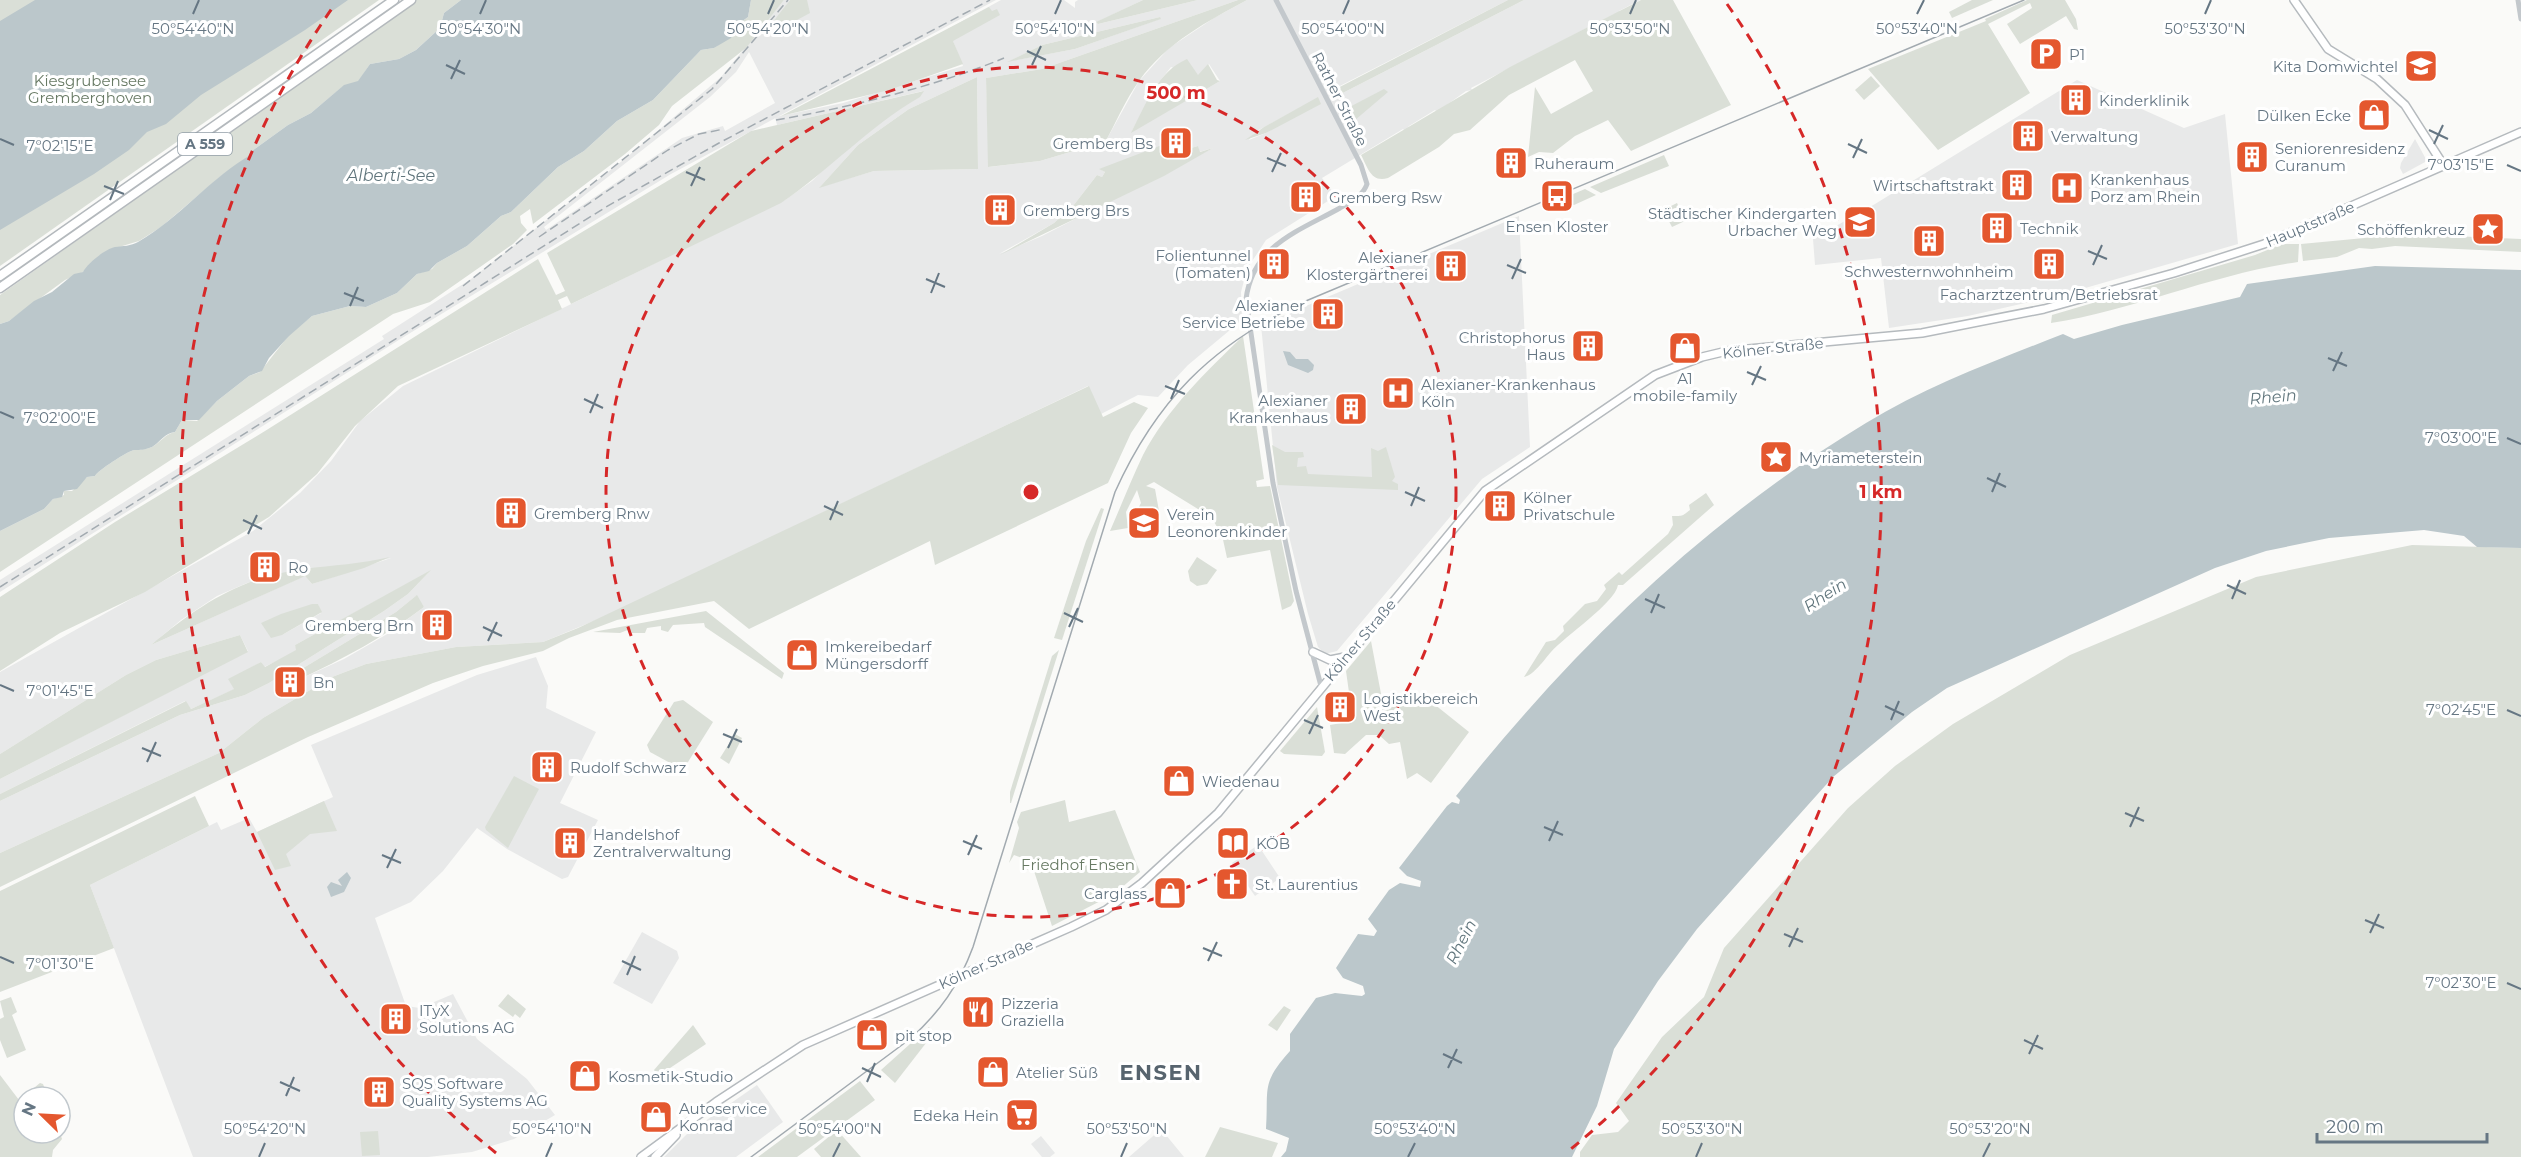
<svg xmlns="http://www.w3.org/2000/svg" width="2521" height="1157" viewBox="0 0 2521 1157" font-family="Montserrat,sans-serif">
<rect width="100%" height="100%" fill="#fafaf8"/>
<g fill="#e8e9e9" fill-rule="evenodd">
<path d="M784,0H790L781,13L792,0H996L671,174L402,338L0,592V580L384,339L382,336L471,279L627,157L721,77ZM749,52L775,103L725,131L723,126L682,138L546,230L544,227L710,97L736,72Z"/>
<path d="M1001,0H1064L1075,8V2L1078,0H1143L1097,22L1098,24L1198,0H1238L1042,69L986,78L989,167L1040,161L1087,147L1103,146L1139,81L1169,48L1214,18L1247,0H1508L1330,91L1333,98L1524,0H1640L1619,11L1620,13L1615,16L1614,14L1471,88L1472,90L1466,91L1437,112L1435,110L1409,126L1405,131L1403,129L1322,178L1336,196L1266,240L1247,269L1241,292L1242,320L1188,365L1158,397L1138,395L1101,414L1088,386L613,613L543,642L456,647L366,664L332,677L263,718L219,753L0,853V801L180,715L245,695L269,683L384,611L408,594L429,572L295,645L297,650L290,655L264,667L261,662L229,680L235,689L191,709L185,701L0,794V779L248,651L240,635L156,660L126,675L0,754V672L253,531L300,493L331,461L360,421L403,386L785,200L812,181L865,129L923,91L777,125L775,117L843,103L963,66L948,29ZM1160,17V19L1075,49L1010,61L1042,45ZM1209,64L1220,81L1132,131L1156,86L1171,67L1198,76ZM977,77L978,169L874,171L820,187L858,145L909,109ZM1318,98L1266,133L1249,140L1255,132ZM1198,146L1199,152L1213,148L1042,236L999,254L1054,223L1073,206L1097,175L1102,177L1105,172L1100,169L1168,150L1181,151ZM391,558L312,584L305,576L300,578L151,645L181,620L217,596L247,583L275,574L361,565ZM416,596L424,607L389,633L344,659L298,680L295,673L396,612ZM318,604L321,613L282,635Z"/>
<polygon points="2077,80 2184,128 2225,114 2238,244 2061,295 1968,316 1889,328 1881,258 1815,265 1813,239 1875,204"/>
<polygon points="2415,139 2427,161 2403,174 2400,168 2401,163"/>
<polygon points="1519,216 1530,447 1482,479 1337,651 1325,654 1318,647 1308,614 1277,487 1261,325"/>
<polygon points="536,657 548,686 546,708 596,732 560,803 598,820 568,877 562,879 507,849 477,828 443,871 411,902 375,918 406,1006 420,1008 453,994 477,1039 527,1079 555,1115 514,1139 472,1152 428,1157 193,1157 90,885 217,822 221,830 249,818 257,832 333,797 311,745 477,675"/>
<polygon points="1258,845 1280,878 1255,896 1232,863"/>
<polygon points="642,932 677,951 679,958 652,1004 613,983"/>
<polygon points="757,1085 783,1122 736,1157 664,1157 688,1133"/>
<polygon points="1161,1129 1184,1157 1129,1157 1152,1137"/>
<polygon points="1041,1136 1055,1153 1050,1157 1042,1157 1031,1144"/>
</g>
<g fill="#dadfd7">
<polygon points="0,0 379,0 0,266"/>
<polygon points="416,0 461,0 444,13 440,28 416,50 399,59 370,64 358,82 342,87 311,113 288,125 252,151 252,154 221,176 161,227 139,241 109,250 83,272 65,280 9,321 0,324 0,295"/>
<path d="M751,0H784L746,48L672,106L659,125L625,154L533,224L530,209L520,216L521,223L527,230L513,244L430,302L393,314L0,572V531L44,509L53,499L64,495V491H72L87,477L95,476C97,471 128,451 134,450C141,449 145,450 152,447C161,442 165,434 175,432L182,420L197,421L217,401L249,376L260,372L289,335L312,316L350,306L366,307L397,293L417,274L432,269L437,263L467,246L501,216L511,212L558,167L584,151L617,121L653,100L701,50L714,48L734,34L737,25L748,17Z"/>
<polygon points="790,0 807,0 810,13 771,34 769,27"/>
<polygon points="1143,0 1198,0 1098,24 1096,22"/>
<path d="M1238,0H1247C1208,21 1166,43 1139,81C1125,100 1115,125 1103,146L1087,147L1040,161L988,167L986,78L1042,69Z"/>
<polygon points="1508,0 1524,0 1333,98 1330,92"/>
<path d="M1641,0H1673L1731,105L1631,151L1608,120L1575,136L1553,153L1539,152L1528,157L1535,87L1551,114L1593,91L1575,60L1509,95L1470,130L1454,134L1439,147L1388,178C1371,183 1368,168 1361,155L1510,67Z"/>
<polygon points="1972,0 1993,0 1952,18 1949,12"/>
<polygon points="2027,0 2065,0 2076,19 2078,30 2074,29 2066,16 2020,44 2007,24 2032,8 2030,3 1988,24 2030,93 1938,150 1868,69 1986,21 1985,19"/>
<polygon points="989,7 992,11 997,9 1000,15 953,41 963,64 889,90 781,116"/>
<polygon points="1160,17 1161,19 1075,49 1007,62 1042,45"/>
<path d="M1187,59L1198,75L1208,64L1217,80L1220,81L1131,133C1145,106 1157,72 1187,59Z"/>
<polygon points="1871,76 1880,86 1864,100 1855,90"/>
<polygon points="977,77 978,169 874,171 819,188 858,145 909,109"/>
<polygon points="1384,89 1388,92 1348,126 1340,112"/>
<path d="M924,91L920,97C868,127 830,170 781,203L571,304L567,296L558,300L562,309L398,386L355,426L317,474L269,517L145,592L60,633L0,671V597L115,522L265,431L538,259L556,295L565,291L547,253L751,131Z"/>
<polygon points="1318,97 1321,104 1266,133 1245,140 1264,127"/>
<path d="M1162,145C1173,153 1185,150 1198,146L1200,152L1213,148L1164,176L1000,255L1054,223L1073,206L1097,175L1102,177L1105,172L1099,169Z"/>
<polygon points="1664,155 1669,166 1601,193 1590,187"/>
<polygon points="1585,189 1596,195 1574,205 1568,203 1566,197"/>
<polygon points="1677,203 1685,221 1672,227 1663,210"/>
<polygon points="2407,234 2521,239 2521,252 2395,246 2372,249 2359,248 2337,257 2303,261 2301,244"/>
<path d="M2282,244H2299L2298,262C2213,274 2135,310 2051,323L2052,315L2255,255Z"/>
<path d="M1243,336L1264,479L1256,481L1257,487L1270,486L1294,601L1291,606L1282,610L1270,550L1227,558L1222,535L1211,517L1154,482L1146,486L1155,489L1159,511L1134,516L1141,503L1137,490L1126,512L1128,528L1110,531C1121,506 1131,480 1143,455C1167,409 1206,372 1243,336Z"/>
<polygon points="1089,386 1103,417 1134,402 1148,408 1131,433 1108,483 935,565 930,541 749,629 714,601 617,620 569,638 543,651 483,666 433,683 308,737 0,887 0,853 219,753 263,718 332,677 366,664 456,647 543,642 578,628"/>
<polygon points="1272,445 1285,452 1303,452 1304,457 1298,458 1297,467 1306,466 1308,474 1372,477 1371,448 1378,451 1386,447 1395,477 1392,481 1398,484 1398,490 1278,485"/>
<path d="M1706,493L1714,505L1623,585H1618C1615,603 1565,636 1551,652C1544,660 1534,675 1524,677L1546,642L1555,640L1564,631L1563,626L1585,604L1597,601L1606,589L1604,585L1619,572L1622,575L1668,534L1673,525L1672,516C1684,516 1682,516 1690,510L1689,505Z"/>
<polygon points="1101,508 1104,509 1062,640 1054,638 1086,541"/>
<polygon points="2412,545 2521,548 2521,1157 1580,1157 1580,1152 1592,1135 1618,1132 1629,1121 1616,1103 1662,1037 1704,997 1724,948 1848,808 1895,766 1953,724 2070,655 2256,577"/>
<path d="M390,557L364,568L312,584L305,576L301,578L151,645C199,605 241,577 304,569C333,565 361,564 390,557Z"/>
<polygon points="1197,557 1217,570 1207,584 1197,586 1190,581 1188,571"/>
<polygon points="431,570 408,594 384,611 269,683 245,695 180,715 0,801 0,794 186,701 191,709 234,689 228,679 261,662 265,667 296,650 295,645"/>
<path d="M417,595L424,607C384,637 343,659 298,680L295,673L396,612Z"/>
<polygon points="312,604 318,604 322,612 282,635 271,638 261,623 281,614"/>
<polygon points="706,611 784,673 782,679 705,627 704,623 673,625 668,632 661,630 661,626 647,628 645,633 632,633 630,629 620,633 593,632"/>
<polygon points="240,635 248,652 0,779 0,754 126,675 156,660"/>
<polygon points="1371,641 1382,699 1429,700 1469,732 1431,783 1417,773 1407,779 1400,742 1389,744 1379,735 1366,735 1345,754 1334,753 1330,725 1353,721 1346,671"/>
<polygon points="1059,650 1011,803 1010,803 1010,792 1052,656"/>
<polygon points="683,700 713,722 683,770 650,752 647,745 674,702"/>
<polygon points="1317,707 1325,752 1322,756 1284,754 1280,751"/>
<polygon points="735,734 742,738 729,764 720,758"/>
<polygon points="514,776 539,789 508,848 486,830 485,827"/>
<polygon points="195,796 209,826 90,885 114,948 0,992 0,891"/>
<polygon points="1065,800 1069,822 1115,810 1140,872 1114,894 1052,926 1032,865 1027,870 1023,868 1025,859 1014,855 1009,863 1019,828 1017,822 1021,812"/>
<polygon points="324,801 337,831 310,834 286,854 291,866 275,870 257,832"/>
<polygon points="508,994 526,1009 520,1018 515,1014 513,1017 498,1006"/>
<polygon points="11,997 17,1012 12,1015 26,1050 7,1058 0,1040 0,1019 4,1017 0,1001"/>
<polygon points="1284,1006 1291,1010 1277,1031 1268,1025"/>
<polygon points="693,1025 706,1044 658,1076 654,1070"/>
<polygon points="929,1027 933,1034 895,1083 881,1070"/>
<polygon points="0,1075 19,1100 40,1083 43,1084 48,1097 24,1097 24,1133 60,1133 62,1139 53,1150 52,1157 0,1157"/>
<polygon points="860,1081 875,1100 797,1157 758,1157"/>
<polygon points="1220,1127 1278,1143 1272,1157 1205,1157"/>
<polygon points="837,1130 861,1157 821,1157 814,1149"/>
<polygon points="378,1131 380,1155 362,1156 360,1132"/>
</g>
<g fill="#bbc7cb">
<polygon points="35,0 348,0 305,30 201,95 166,124 147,132 129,150 94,174 0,230 0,21"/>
<path d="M461,0H751L748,17L737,25L731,38L714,48L701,50L653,100L617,121L584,151L558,167L511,212L501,216L467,246L437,263L429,271L417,274L397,293L366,307L350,306L312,316L289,336L269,358L262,371L249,376L217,401L199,420H182L175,432C165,433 160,442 152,447C144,450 141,450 134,450C128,451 97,471 95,476L87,477L77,489L64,491L62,497L53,499L44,509L0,531V324L9,321L34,301L52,292L74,274L83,272C87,264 105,249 115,247C123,246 131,246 138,242C180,218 210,178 252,154V151L288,125L311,113L344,85L358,81L370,64L399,59L416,50L440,28L444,13Z"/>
<path d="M2375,266L2521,270V548L2477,547L2464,536L2424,530L2329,538L2266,551L2215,568L1947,688L1912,712L1833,777L1697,929L1658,981L1614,1049L1597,1106L1572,1157H1281L1286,1151L1289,1138L1266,1129C1269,1090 1260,1084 1290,1051V1034L1316,998L1335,993L1362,996L1365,994L1363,986L1343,978L1336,968L1358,934L1374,936L1377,931L1368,919L1389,890L1400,883L1420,887L1421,881L1407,876L1399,868L1447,806L1452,802L1459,804L1460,800L1456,796C1573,649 1704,521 1866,423C1927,386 1997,360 2063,334L2074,339L2122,325L2240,297L2247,284Z"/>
<polygon points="1283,351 1290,352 1296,359 1308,359 1314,365 1313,370 1308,373 1288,365"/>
<polygon points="347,872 351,878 344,892 331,897 327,887 331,882 342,886 338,880"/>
</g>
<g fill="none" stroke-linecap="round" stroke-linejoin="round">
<g stroke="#b5babe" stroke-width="10">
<g id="major">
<polyline points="2294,0 2328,49 2377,79 2405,105 2444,166"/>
<polyline points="1313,652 1330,660 1345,657"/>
<polyline points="641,1157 716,1102 803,1045 1071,927 1106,910 1142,883 1218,813 1485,491 1655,375 1702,357 1727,351 1922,333 2044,309 2174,273 2264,244 2521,132"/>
<polyline points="655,1157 676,1135"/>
</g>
</g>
<g stroke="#b4b9bd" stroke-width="11">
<g id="highway">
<polyline points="0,276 394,0"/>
<polyline points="0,288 411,0"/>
</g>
</g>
<g stroke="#c3c8cc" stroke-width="5">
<path d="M1276,0L1361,165L1367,184C1363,196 1351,201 1340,208C1299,231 1253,245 1246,299L1273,483L1296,591L1321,686"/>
<polyline points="2518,0 2521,19"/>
</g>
<use href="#major" stroke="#fff" stroke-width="7"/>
<use href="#highway" stroke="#fff" stroke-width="8"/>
<path stroke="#a2aab0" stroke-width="1.5" d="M751,1157L910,1039C940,1012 959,985 973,947L1115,492C1156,401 1211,346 1301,303L2024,0"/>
<g stroke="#a2aab0" stroke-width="1.5" stroke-dasharray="9 4.5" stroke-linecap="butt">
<path d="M776,120C847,108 937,86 1004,58"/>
<polyline points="539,237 668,150 699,134 724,129"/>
<polyline points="463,286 712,89 788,0"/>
<polyline points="0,587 606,207 719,143 990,0"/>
</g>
</g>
<path fill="none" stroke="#657683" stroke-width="2" d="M193,14L199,0M480,14L486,0M768,14L774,0M1055,14L1061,0M1343,14L1349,0M1630,14L1636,0M1917,14L1924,0M2205,14L2211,0M1027,51L1046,60M446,65L465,74M1032,65L1041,46M451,79L460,60M2429,130L2448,139M0,139L14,145M1848,144L1867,153M2434,144L2443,125M1267,158L1286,166M1853,158L1862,139M2507,165L2521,171M686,172L705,180M1272,172L1281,153M104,186L124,194M691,186L700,167M110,200L118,181M2088,251L2107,259M1507,265L1526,273M2093,265L2102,245M926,279L945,287M1512,279L1521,259M344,293L364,301M931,293L939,273M350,306L358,287M2328,358L2347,366M2333,371L2342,352M1747,372L1766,380M1752,385L1761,366M1165,386L1185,394M584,399L603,408M1171,399L1179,380M0,412L14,418M590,413L598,394M2507,438L2521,444M1987,478L2006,487M1405,492L1425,501M1992,492L2000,473M824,506L843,515M1411,506L1419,487M243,520L262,529M830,520L838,501M248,534L257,515M2227,585L2246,594M1645,599L1665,608M2232,599L2240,580M1064,613L1083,622M1651,613L1659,594M483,627L502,636M1069,627L1078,608M488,641L497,622M0,685L14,691M1885,706L1904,715M2507,710L2521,716M1304,720L1323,728M1891,720L1899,701M723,734L742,742M1309,734L1318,715M142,748L161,756M728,748L737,729M147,762L156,742M2125,813L2144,821M1544,827L1563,835M2130,827L2139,807M963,841L982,849M1549,841L1558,821M382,855L401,863M968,855L977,835M387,868L396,849M2365,920L2384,928M2370,933L2379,914M1784,934L1803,942M1789,947L1798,928M1203,948L1222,956M0,957L14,963M622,961L641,970M1208,961L1217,942M627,975L635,956M2507,983L2521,989M2024,1040L2043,1049M1443,1054L1462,1063M2029,1054L2038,1035M862,1068L881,1077M1448,1068L1457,1049M280,1082L300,1091M867,1082L875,1063M286,1096L294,1077M259,1157L265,1143M546,1157L552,1143M833,1157L840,1143M1121,1157L1127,1143M1408,1157L1415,1143M1696,1157L1702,1143M1983,1157L1990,1143"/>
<g fill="none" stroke="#d62828" stroke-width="3" stroke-dasharray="10 8">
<circle cx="1031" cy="492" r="425"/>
<path d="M496 1153A850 850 0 0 1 335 4M1727 4A850 850 0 0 1 1566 1153"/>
</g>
<defs>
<g id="parking-square" transform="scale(1.725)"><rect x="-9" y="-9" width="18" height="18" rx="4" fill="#e4572e" stroke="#fff"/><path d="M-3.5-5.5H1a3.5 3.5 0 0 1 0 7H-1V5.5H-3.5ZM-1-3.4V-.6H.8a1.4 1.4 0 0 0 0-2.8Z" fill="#fff"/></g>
<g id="school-square" transform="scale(1.725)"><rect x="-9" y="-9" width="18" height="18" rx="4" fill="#e4572e" stroke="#fff"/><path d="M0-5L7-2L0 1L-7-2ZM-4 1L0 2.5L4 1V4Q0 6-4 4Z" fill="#fff"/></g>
<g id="building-square" transform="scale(1.725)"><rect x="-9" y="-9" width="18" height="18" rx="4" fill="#e4572e" stroke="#fff"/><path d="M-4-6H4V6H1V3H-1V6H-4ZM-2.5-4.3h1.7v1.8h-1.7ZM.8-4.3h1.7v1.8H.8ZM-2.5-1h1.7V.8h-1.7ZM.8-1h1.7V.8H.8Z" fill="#fff"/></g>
<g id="shop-square" transform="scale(1.725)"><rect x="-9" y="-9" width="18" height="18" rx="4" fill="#e4572e" stroke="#fff"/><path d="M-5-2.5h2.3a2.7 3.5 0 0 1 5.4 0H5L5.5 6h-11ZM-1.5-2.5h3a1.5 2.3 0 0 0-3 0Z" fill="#fff"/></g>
<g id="hospital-square" transform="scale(1.725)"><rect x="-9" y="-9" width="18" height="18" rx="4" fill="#e4572e" stroke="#fff"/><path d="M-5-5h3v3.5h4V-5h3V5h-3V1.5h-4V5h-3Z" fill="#fff"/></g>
<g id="bus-square" transform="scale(1.725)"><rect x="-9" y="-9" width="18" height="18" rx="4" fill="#e4572e" stroke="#fff"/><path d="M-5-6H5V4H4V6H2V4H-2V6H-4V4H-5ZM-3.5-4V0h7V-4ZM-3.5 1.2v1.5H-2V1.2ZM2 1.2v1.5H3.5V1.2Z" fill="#fff"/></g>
<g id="sight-square" transform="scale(1.725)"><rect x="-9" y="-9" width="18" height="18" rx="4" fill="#e4572e" stroke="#fff"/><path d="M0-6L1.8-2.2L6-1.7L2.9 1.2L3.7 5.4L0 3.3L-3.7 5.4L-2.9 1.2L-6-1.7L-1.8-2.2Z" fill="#fff"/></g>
<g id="library-square" transform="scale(1.725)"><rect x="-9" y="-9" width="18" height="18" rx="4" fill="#e4572e" stroke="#fff"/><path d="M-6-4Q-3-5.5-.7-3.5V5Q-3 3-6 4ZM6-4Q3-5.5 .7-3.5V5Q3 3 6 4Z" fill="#fff"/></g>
<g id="church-square" transform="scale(1.725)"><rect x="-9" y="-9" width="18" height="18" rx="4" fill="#e4572e" stroke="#fff"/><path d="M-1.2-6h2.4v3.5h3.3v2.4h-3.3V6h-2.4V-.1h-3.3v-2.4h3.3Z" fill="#fff"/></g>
<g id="restaurant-square" transform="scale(1.725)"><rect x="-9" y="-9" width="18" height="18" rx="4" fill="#e4572e" stroke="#fff"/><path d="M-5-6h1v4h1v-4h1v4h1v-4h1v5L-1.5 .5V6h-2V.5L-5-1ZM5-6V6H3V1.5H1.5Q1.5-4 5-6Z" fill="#fff"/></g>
<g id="supermarket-square" transform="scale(1.725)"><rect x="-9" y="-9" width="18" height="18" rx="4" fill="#e4572e" stroke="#fff"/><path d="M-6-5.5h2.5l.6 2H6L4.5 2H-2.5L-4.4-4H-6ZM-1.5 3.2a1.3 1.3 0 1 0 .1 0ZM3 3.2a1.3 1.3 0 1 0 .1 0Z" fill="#fff"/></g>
</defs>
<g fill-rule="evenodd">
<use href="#parking-square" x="2046" y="54"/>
<use href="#school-square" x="2421" y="66"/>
<use href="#building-square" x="2076" y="100"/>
<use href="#shop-square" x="2374" y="115"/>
<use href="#building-square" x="2028" y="136"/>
<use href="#building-square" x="1176" y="143"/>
<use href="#building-square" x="2252" y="157"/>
<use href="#building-square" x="1511" y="163"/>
<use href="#building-square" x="2017" y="185"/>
<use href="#hospital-square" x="2067" y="188"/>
<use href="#bus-square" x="1557" y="196"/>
<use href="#building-square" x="1306" y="197"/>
<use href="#building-square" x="1000" y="210"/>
<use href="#school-square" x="1860" y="222"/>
<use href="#building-square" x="1997" y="228"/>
<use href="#sight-square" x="2488" y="229"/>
<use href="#building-square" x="1929" y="241"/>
<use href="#building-square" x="1274" y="264"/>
<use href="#building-square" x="2049" y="264"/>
<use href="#building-square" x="1451" y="266"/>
<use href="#building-square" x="1328" y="314"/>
<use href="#building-square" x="1588" y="346"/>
<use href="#shop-square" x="1685" y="348"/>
<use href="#hospital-square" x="1398" y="393"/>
<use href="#building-square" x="1351" y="409"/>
<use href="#sight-square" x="1776" y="457"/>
<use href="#building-square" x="1500" y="506"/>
<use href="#building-square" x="511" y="513"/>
<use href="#school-square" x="1144" y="523"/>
<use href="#building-square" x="265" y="567"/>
<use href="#building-square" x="437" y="625"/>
<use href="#shop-square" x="802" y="655"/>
<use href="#building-square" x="290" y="682"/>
<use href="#building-square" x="1340" y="707"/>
<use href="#building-square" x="547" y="767"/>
<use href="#shop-square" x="1179" y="781"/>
<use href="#building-square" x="570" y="843"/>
<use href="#library-square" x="1233" y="843"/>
<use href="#church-square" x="1232" y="884"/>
<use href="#shop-square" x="1170" y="893"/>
<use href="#restaurant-square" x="978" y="1012"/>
<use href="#building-square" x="396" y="1019"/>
<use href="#shop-square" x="872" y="1035"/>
<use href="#shop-square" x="993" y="1072"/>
<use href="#shop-square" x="585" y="1076"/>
<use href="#building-square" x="379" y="1092"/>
<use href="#supermarket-square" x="1022" y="1115"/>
<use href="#shop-square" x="656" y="1117"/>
</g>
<g text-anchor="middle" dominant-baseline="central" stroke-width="6" stroke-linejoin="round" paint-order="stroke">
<rect fill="#fff" stroke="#939fa8" stroke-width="1.5" x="178" y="133" width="54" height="22" rx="4.5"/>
<g font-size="14" font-weight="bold" fill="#657683">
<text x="205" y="144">A 559</text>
</g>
<g font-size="15" fill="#657683" stroke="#fff" text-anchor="start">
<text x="2069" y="54">P1</text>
<text x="2398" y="66" text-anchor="end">Kita Domwichtel</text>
<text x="2099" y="100">Kinderklinik</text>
<text x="2351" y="115" text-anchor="end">Dülken Ecke</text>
<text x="2051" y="136">Verwaltung</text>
<text x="1153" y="143" text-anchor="end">Gremberg Bs</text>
<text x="2275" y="148">Seniorenresidenz<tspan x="2275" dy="17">Curanum</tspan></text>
<text x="1534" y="163">Ruheraum</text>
<text x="2090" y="179">Krankenhaus<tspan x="2090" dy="17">Porz am Rhein</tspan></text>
<text x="1994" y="185" text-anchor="end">Wirtschaftstrakt</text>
<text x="1329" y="197">Gremberg Rsw</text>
<text x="1023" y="210">Gremberg Brs</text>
<text x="1837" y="213" text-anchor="end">Städtischer Kindergarten<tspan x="1837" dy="17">Urbacher Weg</tspan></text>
<text x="1557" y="226" text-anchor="middle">Ensen Kloster</text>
<text x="2020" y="228">Technik</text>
<text x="2465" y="229" text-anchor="end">Schöffenkreuz</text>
<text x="1251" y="255" text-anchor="end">Folientunnel<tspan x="1251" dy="17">(Tomaten)</tspan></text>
<text x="1428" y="257" text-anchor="end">Alexianer<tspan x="1428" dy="17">Klostergärtnerei</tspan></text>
<text x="1929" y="271" text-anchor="middle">Schwesternwohnheim</text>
<text x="2049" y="294" text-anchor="middle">Facharztzentrum/Betriebsrat</text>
<text x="1305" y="305" text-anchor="end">Alexianer<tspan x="1305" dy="17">Service Betriebe</tspan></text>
<text x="1565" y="337" text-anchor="end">Christophorus<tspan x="1565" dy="17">Haus</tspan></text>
<text x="1685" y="378" text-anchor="middle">A1<tspan x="1685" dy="17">mobile-family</tspan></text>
<text x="1421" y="384">Alexianer-Krankenhaus<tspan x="1421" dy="17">Köln</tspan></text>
<text x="1328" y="400" text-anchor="end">Alexianer<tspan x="1328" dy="17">Krankenhaus</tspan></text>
<text x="1799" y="457">Myriameterstein</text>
<text x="1523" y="497">Kölner<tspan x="1523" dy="17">Privatschule</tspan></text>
<text x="534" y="513">Gremberg Rnw</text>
<text x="1167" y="514">Verein<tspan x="1167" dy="17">Leonorenkinder</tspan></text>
<text x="288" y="567">Ro</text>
<text x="414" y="625" text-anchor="end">Gremberg Brn</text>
<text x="825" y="646">Imkereibedarf<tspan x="825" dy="17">Müngersdorff</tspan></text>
<text x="313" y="682">Bn</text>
<text x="1363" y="698">Logistikbereich<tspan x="1363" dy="17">West</tspan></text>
<text x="570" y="767">Rudolf Schwarz</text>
<text x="1202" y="781">Wiedenau</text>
<text x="593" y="834">Handelshof<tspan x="593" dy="17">Zentralverwaltung</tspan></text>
<text x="1256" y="843">KÖB</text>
<text x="1255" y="884">St. Laurentius</text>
<text x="1147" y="893" text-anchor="end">Carglass</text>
<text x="1001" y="1003">Pizzeria<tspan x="1001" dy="17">Graziella</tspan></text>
<text x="419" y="1010">ITyX<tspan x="419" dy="17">Solutions AG</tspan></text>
<text x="895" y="1035">pit stop</text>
<text x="1016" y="1072">Atelier Süß</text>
<text x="608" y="1076">Kosmetik-Studio</text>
<text x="402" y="1083">SQS Software<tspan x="402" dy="17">Quality Systems AG</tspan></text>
<text x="679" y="1108">Autoservice<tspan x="679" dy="17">Konrad</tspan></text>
<text x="999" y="1115" text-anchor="end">Edeka Hein</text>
</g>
<g font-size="15" fill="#687a64" stroke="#fff">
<text x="90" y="80">Kiesgrubensee<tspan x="90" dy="17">Gremberghoven</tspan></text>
<text x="1078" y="864">Friedhof Ensen</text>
</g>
<g font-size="15" fill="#657683" stroke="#fff">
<text transform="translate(1340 99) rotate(63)">Rather Straße</text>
<text transform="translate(2310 224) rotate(-23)">Hauptstraße</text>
<text transform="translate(1773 348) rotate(-6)">Kölner Straße</text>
<text transform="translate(1360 640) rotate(-50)">Kölner Straße</text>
<text transform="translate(986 964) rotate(-24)">Kölner Straße</text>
</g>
<g font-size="16" font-style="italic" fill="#60757c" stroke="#fff">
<text x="391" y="175">Alberti-See</text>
<text transform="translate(2273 397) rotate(-5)">Rhein</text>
<text transform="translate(1825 595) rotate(-33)">Rhein</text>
<text transform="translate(1461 942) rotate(-63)">Rhein</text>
</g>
<g font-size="21" font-weight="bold" letter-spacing="1.5" fill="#57646e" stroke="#fff">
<text x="1161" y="1072">ENSEN</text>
</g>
</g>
<g font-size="15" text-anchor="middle" fill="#657683" stroke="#fff" stroke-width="6" stroke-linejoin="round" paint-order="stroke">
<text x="480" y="34">50°54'30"N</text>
<text x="193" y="34">50°54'40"N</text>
<text x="768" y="34">50°54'20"N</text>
<text x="1055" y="34">50°54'10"N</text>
<text x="1343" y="34">50°54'00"N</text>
<text x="1630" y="34">50°53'50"N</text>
<text x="1917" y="34">50°53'40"N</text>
<text x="2205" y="34">50°53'30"N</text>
<text x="60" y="151">7°02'15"E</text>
<text x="2461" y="170">7°03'15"E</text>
<text x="60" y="423">7°02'00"E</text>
<text x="2461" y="443">7°03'00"E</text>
<text x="60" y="696">7°01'45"E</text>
<text x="2461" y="715">7°02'45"E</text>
<text x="60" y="969">7°01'30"E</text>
<text x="2461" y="988">7°02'30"E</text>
<text x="265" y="1134">50°54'20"N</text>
<text x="552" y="1134">50°54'10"N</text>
<text x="840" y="1134">50°54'00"N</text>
<text x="1127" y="1134">50°53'50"N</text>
<text x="1415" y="1134">50°53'40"N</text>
<text x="1702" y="1134">50°53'30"N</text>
<text x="1990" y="1134">50°53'20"N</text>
</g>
<circle cx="1031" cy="492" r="9" fill="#d62828" stroke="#fff" stroke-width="3"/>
<g font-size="18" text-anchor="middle" font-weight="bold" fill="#d62828" stroke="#fff" stroke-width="6" stroke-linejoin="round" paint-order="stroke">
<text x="1176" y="99">500 m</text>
<text x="1881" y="498">1 km</text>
</g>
<g transform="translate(42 1115) rotate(294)"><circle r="28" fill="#ffffff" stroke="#c1c8cd" stroke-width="1.5"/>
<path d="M0-4.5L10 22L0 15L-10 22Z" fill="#e4572e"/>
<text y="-9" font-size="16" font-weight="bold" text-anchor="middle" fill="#657683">N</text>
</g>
<path d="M2317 1133v9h170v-9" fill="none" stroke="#657683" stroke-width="3"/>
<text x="2326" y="1133" font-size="18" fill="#657683" stroke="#ffffff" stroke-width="4.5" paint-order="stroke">200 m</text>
</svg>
